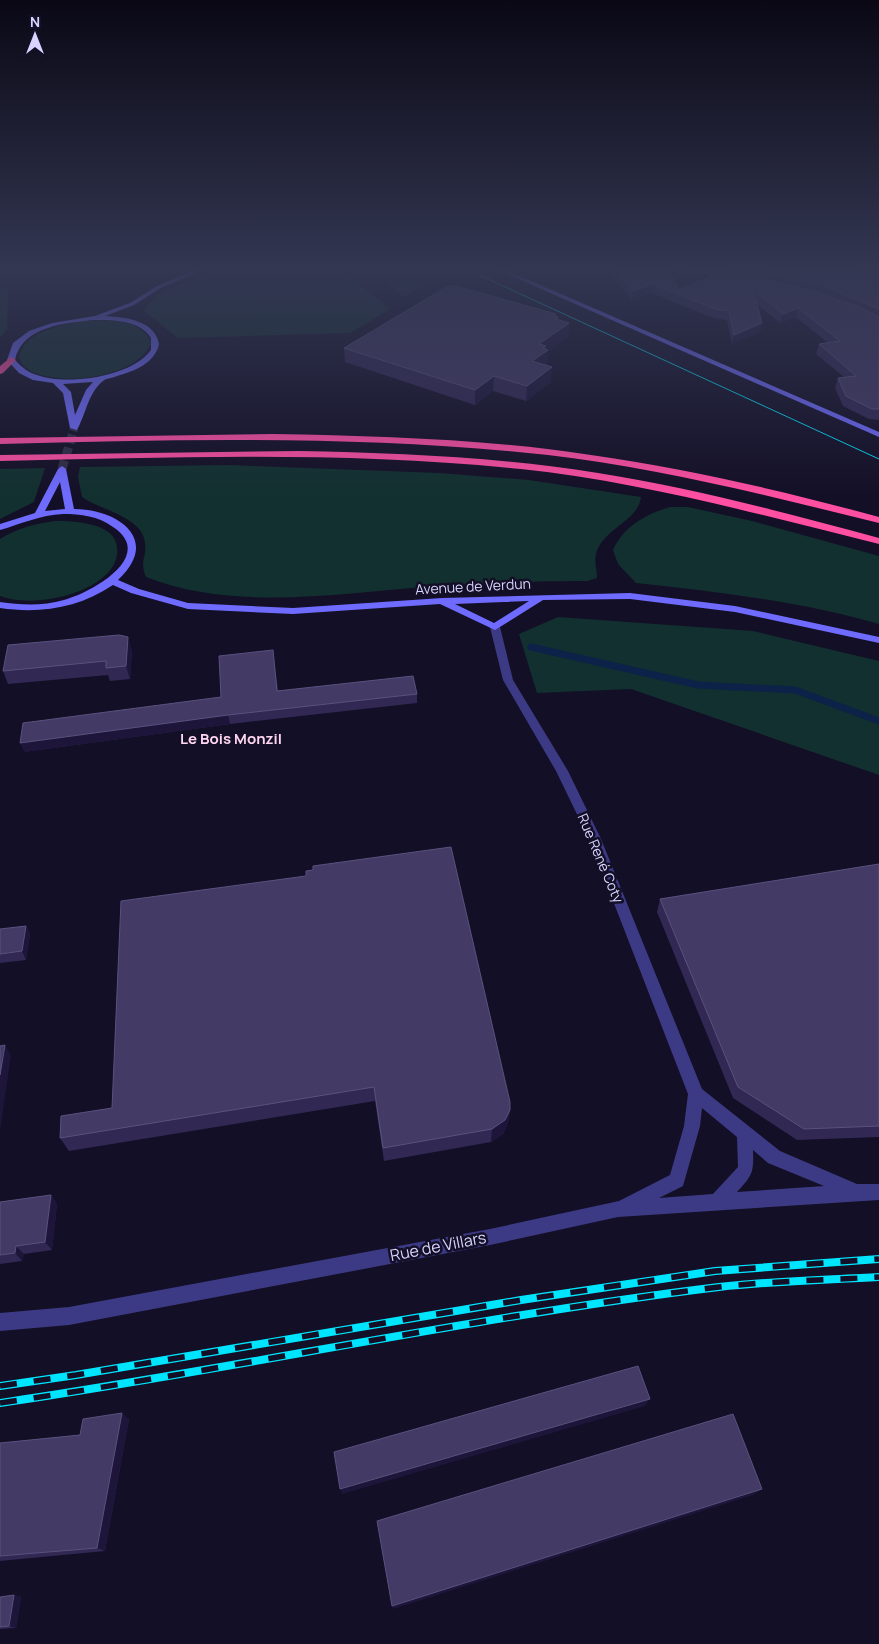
<svg xmlns="http://www.w3.org/2000/svg" width="879" height="1644" viewBox="0 0 879 1644" font-family="Manrope,sans-serif">
<rect width="100%" height="100%" fill="#130f26"/>
<g fill="#12302f">
<polygon points="219,268 339,268 390,309 350,333 178,338 144,311 158,293"/>
<polygon points="368,268 452,268 454,269 404,297"/>
<polygon points="0,287 8,290 7,330 0,337"/>
<path d="M83,321C106,320 140,318 151,342C140,378 54,389 26,368C23,366 21,362 19,359C22,331 60,326 83,321Z"/>
<path d="M228,465L439,473L529,480L641,497C638,522 603,528 596,554C594,561 597,570 597,578L587,581C533,581 479,583 424,587C334,594 232,611 146,577C139,560 147,558 145,543C143,517 100,510 82,497L78,477L80,467Z"/>
<polygon points="45,468 34,502 0,519 0,469"/>
<path d="M670,507H688L752,521L879,556V624C799,601 718,592 636,583L618,564L613,550C624,526 646,514 670,507Z"/>
<path d="M55,521C72,521 115,522 117,547C118,555 116,562 111,569C91,596 31,608 0,596V539C17,528 35,524 55,521Z"/>
<polygon points="558,617 753,631 879,661 879,775 631,689 537,693 519,634"/>
</g>
<g fill="none" stroke-linecap="round" stroke-linejoin="round">
<polyline stroke="#0c2248" stroke-width="7" points="531,647 698,685 795,690 879,721"/>
<polyline stroke="#312d47" stroke-width="8" stroke-dasharray="8 4" stroke-linecap="butt" points="73,431 74,428"/>
<polyline stroke="#312d47" stroke-width="9" stroke-dasharray="9 4.5" stroke-linecap="butt" points="62,469 74,429"/>
<path fill="#3d3a85" fill-rule="evenodd" d="M495,624L500,627L513,680L568,771L601,839L702,1089L780,1151L857,1184H879V1200L618,1217L490,1245L69,1325L0,1331V1313L69,1307L490,1229L619,1201L670,1175L684,1126L688,1094L589,839L556,771L503,680L490,627ZM702,1108L737,1137L738,1167L713,1194L659,1198L683,1186L700,1126ZM753,1150L768,1163L824,1186L737,1192C752,1176 754,1173 753,1150Z"/>
<g fill="#6f6bff" fill-rule="evenodd">
<path d="M199,268H208L161,288L134,305L105,316C124,317 155,320 159,344C155,363 135,371 117,376C113,378 106,378 103,381C88,393 86,414 77,430L70,428L63,393L53,383L33,380L19,373L7,360L13,343L29,331L52,323L95,316L130,303L157,286ZM94,320C113,320 140,320 151,338V350C132,377 66,386 37,375C27,372 22,367 15,360C22,326 66,323 94,320ZM93,382L86,390L75,415L71,392L63,384Z"/>
<polygon points="493,268 501,268 879,432 879,437"/>
<polygon points="627,268 694,268 729,275 726,277 688,271 630,270"/>
<path d="M62,466L66,469L74,509C117,509 162,539 118,580L139,589L188,603L293,608L442,598L630,593L735,606L879,637V643L735,612L630,599L543,600L495,630L440,604L293,614L188,609L131,593L113,585C79,608 40,614 0,608V602C21,605 43,606 64,600C91,593 157,556 113,527C98,516 81,514 63,514C40,515 21,524 0,530V524L35,513L58,469ZM60,482L65,509L45,511ZM529,601L494,623L455,604Z"/>
</g>
<g fill="#ff4fa3" fill-rule="evenodd">
<polygon points="11,357 16,360 3,373 0,374 0,366"/>
<path d="M274,434C380,436 486,439 591,455C688,469 784,491 879,517V523C769,496 660,468 548,455C366,435 183,439 0,444V438Z"/>
<path d="M299,451C399,453 499,457 598,473C693,488 786,513 879,538V544C761,515 643,482 521,469C348,451 174,457 0,461V455Z"/>
</g>
<polyline stroke="#00e5ff" stroke-width="1" points="464,268 879,459"/>
<g stroke="#00e5ff" stroke-width="8">
<g id="rail">
<polyline points="0,1386 76,1375 521,1300 715,1271 879,1259"/>
<path d="M0,1403C240,1368 478,1316 719,1287C772,1281 826,1280 879,1277"/>
</g>
</g>
<use href="#rail" stroke="#130f26" stroke-width="5.5" stroke-dasharray="17" stroke-linecap="butt"/>
</g>
<g fill="#312854">
<polygon points="605,268 667,268 679,289 709,277 710,269 709,268 879,268 879,420 869,419 843,406 835,388 838,378 844,377 816,354 819,344 828,343 796,317 780,323 756,303 762,323 760,332 732,344 727,320 713,318 652,293 632,300"/>
<polygon points="556,314 556,316 558,317 558,319 569,323 568,337 548,352 547,364 546,365 551,382 526,401 493,391 475,405 345,362 344,348"/>
<polygon points="132,650 130,679 110,681 108,675 8,684 3,671"/>
<polygon points="273,650 278,691 417,694 417,703 230,724 24,752 221,697"/>
<polygon points="879,864 879,1137 797,1140 733,1098 657,912 660,899"/>
<polygon points="306,876 510,1110 508,1123 503,1134 491,1142 384,1161 375,1101 69,1151 60,1138 112,1108"/>
<polygon points="26,926 30,934 26,960 0,963 0,929"/>
<polygon points="51,1195 57,1204 52,1250 24,1254 22,1261 0,1264 0,1202"/>
<polygon points="129,1419 105,1551 0,1561 0,1443 80,1435"/>
<polygon points="14,1595 21,1597 16,1628 0,1629 0,1597"/>
</g>
<g fill="#1d163a">
<polygon points="653,284 652,293 632,300 633,291"/>
<polygon points="798,308 796,317 780,323 783,314"/>
<polygon points="569,323 568,337 548,352 547,364 531,376 532,361 539,344"/>
<polygon points="762,323 760,332 732,344 734,335"/>
<polygon points="552,367 551,382 526,401 527,386"/>
<polygon points="494,376 493,391 475,405 475,390"/>
<polygon points="128,637 132,650 130,679 126,666"/>
<polygon points="228,715 230,724 24,752 20,743"/>
<polygon points="26,926 30,934 26,960 22,951"/>
<polygon points="5,1045 11,1055 0,1131 0,1075"/>
<polygon points="510,1110 508,1123 503,1134 491,1142 492,1129"/>
<polygon points="51,1195 57,1204 52,1250 45,1242"/>
<polygon points="16,1246 24,1254 22,1261 15,1253"/>
<polygon points="650,1399 645,1406 342,1494 340,1489"/>
<polygon points="122,1413 129,1419 105,1551 97,1548"/>
<polygon points="762,1489 753,1495 393,1609 392,1606"/>
<polygon points="14,1595 21,1597 16,1628 9,1626"/>
</g>
<g fill="#433a66" stroke="#5a527e">
<polygon points="614,268 667,268 679,289 710,277 711,268 714,268 816,292 861,308 879,317 879,409 872,409 846,396 838,378 856,376 819,344 840,341 798,308 783,314 753,289 762,323 734,335 729,311 715,309 653,284 633,291"/>
<polygon points="749,268 827,268 879,274 879,309 813,282"/>
<polygon points="448,286 456,286 556,314 553,316 558,317 555,319 569,323 539,344 546,346 543,348 548,350 532,361 552,367 527,386 494,376 475,390 344,348"/>
<polygon points="119,635 128,637 126,666 106,668 106,661 3,671 8,645"/>
<polygon points="273,650 277,691 413,676 417,694 228,715 20,743 23,723 221,697 219,656"/>
<polygon points="451,847 510,1102 510,1110 505,1120 492,1129 383,1148 374,1087 60,1138 61,1116 112,1108 121,901 306,876 306,871 313,870 313,866"/>
<polygon points="879,864 879,1126 804,1129 738,1087 660,899"/>
<polygon points="26,926 22,951 0,954 0,929"/>
<polygon points="5,1045 0,1075 0,1046"/>
<polygon points="51,1195 45,1242 16,1246 15,1253 0,1255 0,1202"/>
<polygon points="638,1366 650,1399 340,1489 334,1452"/>
<polygon points="122,1413 97,1548 0,1556 0,1443 80,1435 83,1419"/>
<polygon points="733,1414 762,1489 392,1606 377,1521"/>
<polygon points="14,1595 9,1626 0,1627 0,1597"/>
</g>
<linearGradient id="sky" x2="0" y2="1"><stop stop-color="#0a0815"/><stop offset="0.54" stop-color="#333752"/><stop offset="1" stop-color="#333752" stop-opacity="0"/></linearGradient>
<rect width="879" height="498" fill="url(#sky)"/>
<g text-anchor="middle" dominant-baseline="central" stroke-width="5" stroke-linejoin="round" paint-order="stroke">
<g font-size="14" fill="#d9d4ff" stroke="#130f26">
<text transform="translate(473 586) rotate(-3)">Avenue de Verdun</text>
<text transform="translate(601 858) rotate(67)">Rue René Coty</text>
</g>
<g font-size="15" font-weight="bold" fill="#ffd6f0" stroke="#130f26">
<text x="231" y="738">Le Bois Monzil</text>
</g>
<g font-size="16" fill="#d9d4ff" stroke="#130f26">
<text transform="translate(438 1246) rotate(-11)">Rue de Villars</text>
</g>
</g>
<g transform="translate(35 35)" stroke="#130f26" stroke-width="4" paint-order="stroke">
<path d="M0-4L9 19L0 12L-9 19Z" fill="#d9d4ff"/>
<text y="-8" font-size="14" font-weight="bold" text-anchor="middle" fill="#d9d4ff">N</text>
</g>
</svg>
